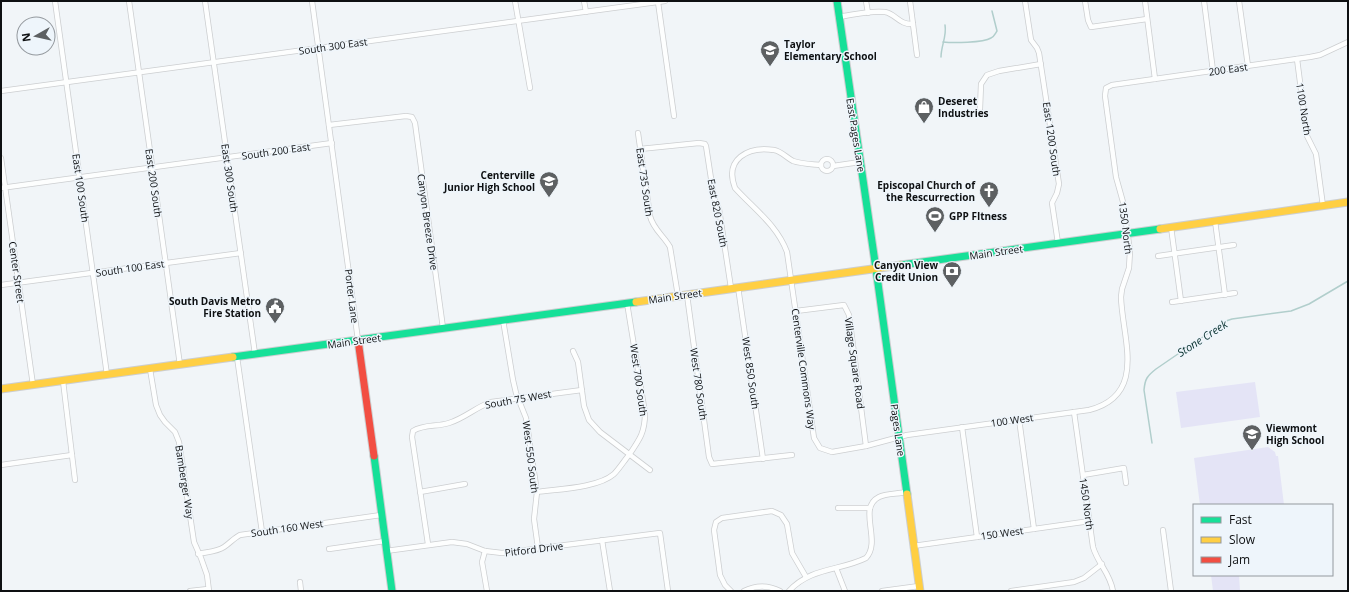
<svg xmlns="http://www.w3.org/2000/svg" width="1349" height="592" viewBox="0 0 1349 592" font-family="'Open Sans',sans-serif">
<rect width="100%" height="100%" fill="#f1f5f8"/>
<g fill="#e4e4f6">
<polygon points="1255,382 1260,417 1181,428 1176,392"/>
<polygon points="1268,447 1275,452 1276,456 1278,456 1284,505 1200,505 1194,458"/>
<polygon points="1211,575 1239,575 1240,591 1213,591"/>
</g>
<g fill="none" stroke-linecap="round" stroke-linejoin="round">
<g stroke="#b1cecc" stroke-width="1.5">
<path d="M943,42C952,43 983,43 991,38C994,37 995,34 997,31L992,11"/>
<path d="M941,57C941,46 947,36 945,25"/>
<path d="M1152,443L1144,390C1145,379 1147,376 1156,369L1226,321L1232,319L1291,311L1309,304L1348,281"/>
</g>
<g stroke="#ccced0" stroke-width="6">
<g id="street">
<polyline points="55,1 107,375"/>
<polyline points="129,1 180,365"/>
<polyline points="205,1 255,354"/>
<polyline points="312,1 358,340"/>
<polyline points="515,1 530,88"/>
<polyline points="584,1 586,12"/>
<polyline points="866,1 868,13"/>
<polyline points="910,1 917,55"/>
<polyline points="1025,1 1031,40 1037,48 1039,53 1059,184 1057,193 1052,203 1058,243"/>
<polyline points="1085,1 1088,20 1091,27 1147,19"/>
<polyline points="1145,1 1155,79"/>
<polyline points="1204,1 1213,71"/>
<polyline points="1239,1 1248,66"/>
<polyline points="658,2 674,116"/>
<path d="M838,17C853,15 870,10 885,12C896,14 899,25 913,24"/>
<polyline points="1297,59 1307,136 1316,154 1323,206"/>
<polyline points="1,91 665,1"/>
<polyline points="980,109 981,84 987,75 999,71 1041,64"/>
<polyline points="329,125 406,116 412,117 415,123 443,328"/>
<path d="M638,133L650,216C653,229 664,236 670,247L678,296"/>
<polyline points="640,149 699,143 705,144 706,146 714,198 719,209 731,288"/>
<polyline points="1,158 33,385"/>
<circle cx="827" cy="165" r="6"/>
<path d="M821,165C811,164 802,164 793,161C787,158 781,151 774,150C748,146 724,159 735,188C754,209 777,225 787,252L814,438L820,448L832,452L866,446L907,435L1089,410C1148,395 1122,338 1121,297L1122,289L1129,268L1130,251L1123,202L1116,177L1105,96L1106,88L1112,85L1310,57L1320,55L1348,42"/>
<polyline points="833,166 860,162"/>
<polyline points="1,188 332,143"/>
<polyline points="1215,221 1225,295"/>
<polyline points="1171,227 1181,301"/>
<polyline points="1158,256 1234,245"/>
<polyline points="1,285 241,253"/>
<polyline points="738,287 763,459"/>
<polyline points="687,295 709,457 712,464 792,455"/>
<polyline points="1172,302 1235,293"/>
<polyline points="796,311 844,305 849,315 866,446"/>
<polyline points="503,320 513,380 516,393 526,418 537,492 534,519 538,548"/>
<polyline points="573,351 578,362 584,406 589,420 600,432 650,470"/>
<polyline points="237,357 262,532"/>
<polyline points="150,369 156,405 160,415 165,422 175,432 179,442 194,542 201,558 207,575 209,591"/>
<polyline points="63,381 75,480"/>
<path d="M1074,412L1093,547C1098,564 1110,573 1113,591"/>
<polyline points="1019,419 1034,529"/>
<polyline points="962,427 977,537"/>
<polyline points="1,465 72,455"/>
<polyline points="1083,475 1124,468 1126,483"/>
<polyline points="420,492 465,484"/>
<path d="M537,492C558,489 598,488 614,474C619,469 624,461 629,455C640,439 645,432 645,413L627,303"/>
<polyline points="838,508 870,508"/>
<polyline points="1163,530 1171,591"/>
<polyline points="602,540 610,591"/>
<path d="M428,544L412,437L413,431C424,424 437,427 449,423C465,418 476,407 491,402L582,390"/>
<polyline points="913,546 1090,521"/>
<polyline points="329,549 385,541"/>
<polyline points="386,551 452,542 467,544 485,551 502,553 660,533 668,591"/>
<polyline points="485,551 482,562 487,591"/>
<path d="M198,554C206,552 217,552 224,547C230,543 234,538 240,535L381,515"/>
<polyline points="836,568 845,591"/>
<polyline points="300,582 301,591"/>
<polyline points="190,591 208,589"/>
<polyline points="731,591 725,585 720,575 714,530 716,522 722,518 772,511 781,515 787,524 792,553 806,577"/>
<path d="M744,591C756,585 768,585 780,591"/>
<path d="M789,591C811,567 840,571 866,558C882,541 857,508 879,497C887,493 898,494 906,492"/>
<polyline points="882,591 919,586"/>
<polyline points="1011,591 1074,582 1084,578 1102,564"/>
</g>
</g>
<g stroke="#ccced0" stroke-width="9">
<g id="fast">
<polyline points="837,1 876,269 907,494"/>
<polyline points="901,265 1160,229"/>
<polyline points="233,357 636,302"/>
<polyline points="374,456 392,591"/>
</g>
</g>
<g stroke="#ccced0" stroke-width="9">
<g id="slow">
<polyline points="1160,229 1348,202"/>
<polyline points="636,302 901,265"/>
<polyline points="1,389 233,357"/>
<polyline points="907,494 920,591"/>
</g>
</g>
<g stroke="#ccced0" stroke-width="9">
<polyline id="jam" points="358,340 374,456"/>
</g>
<use href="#street" stroke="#fdfefe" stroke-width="4.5"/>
<use href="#fast" stroke="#16e098" stroke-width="7"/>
<use href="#slow" stroke="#ffcf43" stroke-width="7"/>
<use href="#jam" stroke="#f24e42" stroke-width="7"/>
</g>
<defs>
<g id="school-pin" transform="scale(1)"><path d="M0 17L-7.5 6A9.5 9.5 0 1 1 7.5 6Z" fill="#5d6062" stroke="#eef5fb"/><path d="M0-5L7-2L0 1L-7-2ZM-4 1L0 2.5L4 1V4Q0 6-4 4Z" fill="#fff"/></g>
<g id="shop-pin" transform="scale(1)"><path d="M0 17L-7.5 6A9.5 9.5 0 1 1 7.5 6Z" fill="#5d6062" stroke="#eef5fb"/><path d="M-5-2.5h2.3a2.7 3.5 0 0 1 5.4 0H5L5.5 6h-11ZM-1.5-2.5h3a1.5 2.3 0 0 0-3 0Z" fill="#fff"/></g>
<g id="church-pin" transform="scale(1)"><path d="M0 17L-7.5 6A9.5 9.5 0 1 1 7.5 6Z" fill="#5d6062" stroke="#eef5fb"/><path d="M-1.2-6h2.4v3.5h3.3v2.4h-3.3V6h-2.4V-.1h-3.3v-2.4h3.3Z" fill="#fff"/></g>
<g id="stadium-pin" transform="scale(1)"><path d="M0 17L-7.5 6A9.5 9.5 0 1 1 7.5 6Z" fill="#5d6062" stroke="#eef5fb"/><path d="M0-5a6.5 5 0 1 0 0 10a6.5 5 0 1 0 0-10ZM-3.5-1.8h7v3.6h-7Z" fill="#fff"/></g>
<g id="bank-pin" transform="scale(1)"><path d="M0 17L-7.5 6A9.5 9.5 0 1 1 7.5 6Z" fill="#5d6062" stroke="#eef5fb"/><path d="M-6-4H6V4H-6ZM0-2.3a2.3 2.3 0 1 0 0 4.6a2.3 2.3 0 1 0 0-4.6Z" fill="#fff"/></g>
<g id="civic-pin" transform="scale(1)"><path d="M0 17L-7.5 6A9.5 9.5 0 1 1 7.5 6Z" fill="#5d6062" stroke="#eef5fb"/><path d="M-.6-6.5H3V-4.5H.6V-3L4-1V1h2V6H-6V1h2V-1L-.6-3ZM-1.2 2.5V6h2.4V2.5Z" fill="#fff"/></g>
</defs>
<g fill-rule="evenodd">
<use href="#school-pin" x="770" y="50"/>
<use href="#shop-pin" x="924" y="107"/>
<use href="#school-pin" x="549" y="181"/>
<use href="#church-pin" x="989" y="191"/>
<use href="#stadium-pin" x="935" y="216"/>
<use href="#bank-pin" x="952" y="271"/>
<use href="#civic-pin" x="275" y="307"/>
<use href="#school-pin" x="1252" y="434"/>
</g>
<g text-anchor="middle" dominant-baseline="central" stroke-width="3" stroke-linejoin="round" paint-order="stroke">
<g font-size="10" font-weight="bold" fill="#0e1012" stroke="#eef5fb" text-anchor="start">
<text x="784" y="44">Taylor<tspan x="784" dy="12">Elementary School</tspan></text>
<text x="938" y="101">Deseret<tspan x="938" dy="12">Industries</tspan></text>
<text x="535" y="175" text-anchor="end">Centerville<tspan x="535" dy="12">Junior High School</tspan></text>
<text x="975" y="185" text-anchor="end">Episcopal Church of<tspan x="975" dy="12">the Rescurrection</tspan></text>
<text x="949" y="216">GPP FItness</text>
<text x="938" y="265" text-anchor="end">Canyon View<tspan x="938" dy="12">Credit Union</tspan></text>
<text x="261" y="301" text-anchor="end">South Davis Metro<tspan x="261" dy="12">Fire Station</tspan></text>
<text x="1266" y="428">Viewmont<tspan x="1266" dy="12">High School</tspan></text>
</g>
<g font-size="10" fill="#0e1012" stroke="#eef5fb">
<text transform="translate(333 46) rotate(-8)">South 300 East</text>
<text transform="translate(1228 69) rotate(-8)">200 East</text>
<text transform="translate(1304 109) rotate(81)">1100 North</text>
<text transform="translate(856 135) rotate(81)">East Pages Lane</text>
<text transform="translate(1052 139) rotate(82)">East 1200 South</text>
<text transform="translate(276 151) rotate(-8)">South 200 East</text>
<text transform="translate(230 178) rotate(82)">East 300 South</text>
<text transform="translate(645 182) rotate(82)">East 735 South</text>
<text transform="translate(154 183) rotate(82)">East 200 South</text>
<text transform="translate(81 188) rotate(82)">East 100 South</text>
<text transform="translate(718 213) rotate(79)">East 820 South</text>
<text transform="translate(428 222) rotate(82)">Canyon Breeze Drive</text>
<text transform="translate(1126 228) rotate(83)">1350 North</text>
<text transform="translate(996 252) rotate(-8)">Main Street</text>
<text transform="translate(130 268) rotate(-8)">South 100 East</text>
<text transform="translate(17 272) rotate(82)">Center Street</text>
<text transform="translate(352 296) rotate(83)">Porter Lane</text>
<text transform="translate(675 296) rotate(-8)">Main Street</text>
<text transform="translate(354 341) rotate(-8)">Main Street</text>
<text transform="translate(855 363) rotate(82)">Village Square Road</text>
<text transform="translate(804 369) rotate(82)">Centerville Commons Way</text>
<text transform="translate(751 373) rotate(82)">West 850 South</text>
<text transform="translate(639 380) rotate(82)">West 700 South</text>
<text transform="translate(699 384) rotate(82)">West 780 South</text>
<text transform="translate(518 399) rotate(-10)">South 75 West</text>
<text transform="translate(1012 420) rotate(-8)">100 West</text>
<text transform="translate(898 430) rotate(82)">Pages Lane</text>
<text transform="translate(531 457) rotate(83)">West 550 South</text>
<text transform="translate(185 482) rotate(81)">Bamberger Way</text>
<text transform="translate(1087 504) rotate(82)">1450 North</text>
<text transform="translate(287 528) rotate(-8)">South 160 West</text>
<text transform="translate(1002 533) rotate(-8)">150 West</text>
<text transform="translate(534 549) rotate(-7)">Pitford Drive</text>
</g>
<g font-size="11" font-style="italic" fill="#093230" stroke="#eef5fb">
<text transform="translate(1202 338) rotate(-33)">Stone Creek</text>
</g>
</g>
<rect width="1349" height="592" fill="none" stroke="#0e1012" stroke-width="4"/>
<rect x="1193" y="504" width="140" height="72" fill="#eef5fb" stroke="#94999e"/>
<rect x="1201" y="517" width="20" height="6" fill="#16e098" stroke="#94999e"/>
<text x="1229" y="524" font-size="12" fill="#0e1012">Fast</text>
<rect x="1201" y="537" width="20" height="6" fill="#ffcf43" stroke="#94999e"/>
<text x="1229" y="544" font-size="12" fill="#0e1012">Slow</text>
<rect x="1201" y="557" width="20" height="6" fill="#f24e42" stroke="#94999e"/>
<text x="1229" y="564" font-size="12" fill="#0e1012">Jam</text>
<g transform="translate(36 36) rotate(262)"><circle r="19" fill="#eef5fb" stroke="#94999e"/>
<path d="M0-3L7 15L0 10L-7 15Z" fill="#5d6062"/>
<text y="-6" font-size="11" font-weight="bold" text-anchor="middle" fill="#0e1012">N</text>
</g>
</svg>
